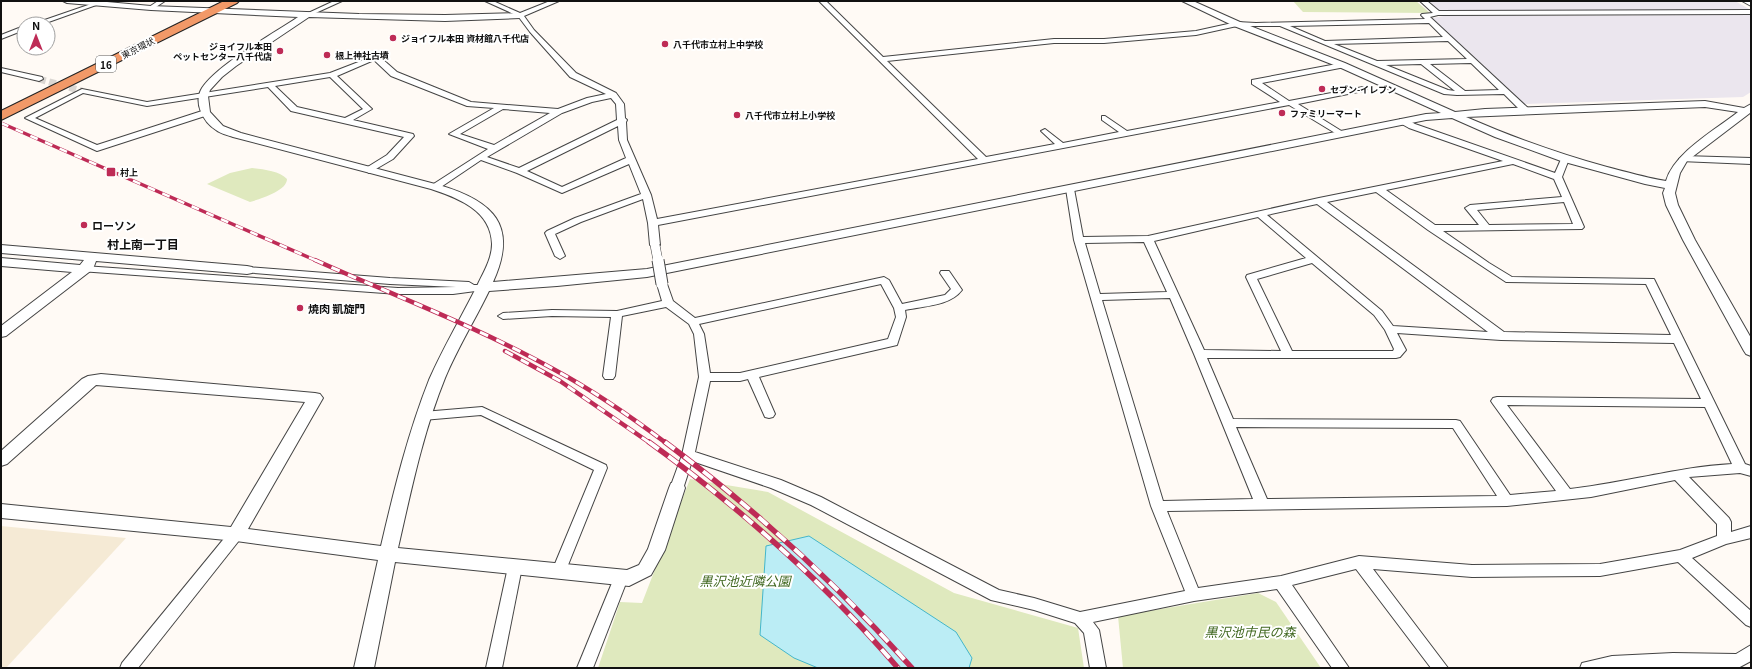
<svg xmlns="http://www.w3.org/2000/svg" width="1752" height="669" viewBox="0 0 1752 669" font-family="Georgia,'Noto Sans JP',serif">
<rect width="100%" height="100%" fill="#fffaf5"/>
<g fill="#ebe6ee">
<polygon points="1428,1 1735,1 1751,10 1441,12"/>
<polygon points="1751,15 1751,92 1743,97 1525,104 1432,18 1444,16"/>
</g>
<polygon fill="#f5ead5" points="1,526 126,538 6,668 1,668"/>
<g fill="#dfe9be">
<polygon points="1293,1 1416,1 1430,13 1303,12"/>
<path d="M252,168C262,169 280,171 287,179C287,191 260,199 250,202L207,184L230,173Z"/>
<polygon points="690,479 768,492 954,593 1078,628 1084,668 598,668 620,602 642,603"/>
<polygon points="1258,593 1276,602 1321,668 1123,668 1118,616"/>
</g>
<polygon fill="#bbedf5" stroke="#43b6ca" points="809,536 956,632 972,658 969,668 818,668 794,658 760,635 766,546"/>
<g fill="none" stroke-linecap="round" stroke-linejoin="round">
<polyline stroke="#dbd7d3" stroke-width="7" stroke-dasharray="7 3.5" stroke-linecap="butt" points="39,79 82,91"/>
<g stroke="#444" stroke-width="2">
<g id="minor">
<polygon points="158,1 165,1 153,9 149,9 149,7"/>
<polygon points="334,1 342,1 309,16 304,15"/>
<path d="M485,1H493L520,13L550,1H559L524,16L534,30L576,73L616,93L624,104L625,118L627,120L626,122L627,140L651,195L657,219L978,159L819,1H826L883,57L1054,39H1104L1196,31L1237,22L1256,23L1425,19L1421,15L1422,14L1433,13L1420,1H1427L1439,11L1751,10V14L1438,15L1430,17L1528,108V112H1522L1504,94L1457,95L1444,94L1280,26H1237L1196,35L1104,43H1054L887,61L986,157L1055,144L1041,131L1045,129L1063,143L1119,132L1102,120V116H1105L1127,131L1280,102L1252,84V80L1342,63L1346,65L1345,67L1262,83L1289,101L1363,87L1367,89L1363,91L1298,104L1343,132L1344,134L1340,136L1289,105L658,225L660,245L655,248L650,245L648,223L643,199L581,222L555,234L565,256L560,259L555,256L545,233L547,231L575,218L641,194L629,164L562,193L517,173L481,160L438,189H432L431,187L432,185L488,149L449,134L494,108L467,106L391,76L374,60L337,76L372,109L353,120L413,134L414,136L393,159L369,173L365,170L366,168L387,155L404,137L291,111L268,87L147,106L83,93L35,118L97,145L202,111H205L209,113L208,115L97,151L25,118L82,89L147,102L330,73L374,56L380,57L397,72L471,102L558,109L587,98L606,94L570,77L530,32L518,16ZM1429,23L1443,37L1325,41L1290,26ZM1448,41L1467,59L1377,61L1334,44ZM1471,63L1499,90L1465,91L1430,64ZM1421,64L1455,91L1448,90L1386,65ZM330,77L363,109L345,118L297,107L275,86ZM611,98L616,104L617,120L519,168L487,157L562,113L592,102ZM503,109L550,113L494,145L460,134ZM618,126L619,140L626,158L562,187L527,171Z"/>
<polygon points="94,3 99,4 43,24 33,24"/>
<polygon points="24,26 24,30 1,39 1,35"/>
<polygon points="1,68 42,77 43,79 39,81 1,72"/>
<path d="M1400,119H1406L1415,124L1555,173L1562,157L1565,156L1569,159L1562,177L1584,227L1582,229L1443,231L1489,263L1512,277L1654,279L1745,464L1751,466V476L1740,473L1689,477L1729,518L1731,522V532L1751,526V538L1726,544L1692,558L1751,611V627L1746,625L1678,562L1600,576L1472,577L1373,569L1448,668H1431L1356,569L1292,585L1349,668H1332L1277,589L1194,601L1093,622L1099,630L1106,668H1090L1084,633L1075,623L1034,610L991,600L811,505L771,488L692,461L682,492L677,493L672,492L670,488L682,455L699,377L694,334L689,324L666,307L622,316L615,376L613,379H605L603,376L611,317L552,316L503,319L498,316L503,313L552,310L617,311L662,301L657,284L662,281L667,284L673,301L695,318L884,277L889,280L902,304L945,295L951,289L940,273L941,271H949L962,290C950,306 924,306 905,310L906,317L897,345L759,377L775,414L773,417L769,418L765,417L748,379L740,381H710L695,452L781,480L821,497L999,590L1034,598L1080,612L1185,591L1151,506L1074,240L1066,189L1070,186L1074,189L1083,237L1148,236L1319,198L1503,161L1409,128L1400,123ZM1513,164L1554,179L1562,197L1470,205L1465,208L1479,225H1435L1386,190ZM1376,192L1428,230L1506,282L1646,284L1671,335L1504,332L1327,202ZM1564,202L1573,224L1489,225L1477,210ZM1317,204L1488,332L1393,326L1382,311L1267,215ZM1258,217L1306,258L1247,275L1246,277L1281,351L1204,350L1154,241ZM1144,242L1167,292L1100,294L1085,243ZM1312,263L1374,315L1385,330L1394,349L1393,351H1292L1257,279ZM881,284L894,308L896,317L888,339L740,373H710L704,334L699,324ZM1170,298L1194,354L1253,499L1163,501L1102,300ZM1397,333L1501,340L1674,343L1701,399L1497,397L1493,398L1491,401L1493,404L1556,491L1510,495L1460,421L1456,420L1233,419L1207,358H1396L1400,357L1406,350ZM1507,405L1705,407L1732,464C1677,467 1624,483 1570,489ZM1236,427L1453,428L1497,496L1267,499ZM1675,480L1717,524V536L1680,550L1600,564L1472,565L1359,556L1281,576L1198,588L1167,511L1507,506L1591,497Z"/>
<polygon points="1683,156 1751,158 1751,164 1680,161 1679,159"/>
<polygon points="84,266 398,288 456,287 390,284 243,272 242,270 247,267 390,278 469,282 474,285 487,285 488,287 483,290 453,294 398,294 80,271 79,269"/>
<polygon points="482,407 606,465 607,468 564,575 559,577 554,575 552,571 594,470 481,415 423,420 419,419 417,416 419,413 423,412"/>
<polygon points="236,528 241,530 243,534 241,538 138,668 120,668 122,663 231,530"/>
<polygon points="515,561 520,563 522,567 502,668 486,668 508,567 510,563"/>
<polygon points="621,572 626,574 628,578 593,668 577,668 614,578 616,574"/>
<polygon points="1751,645 1751,661 1738,668 1580,668 1582,663 1612,656 1673,653 1736,654"/>
</g>
</g>
<g stroke="#444" stroke-width="2">
<g id="tertiary">
<path d="M63,1H96L151,6L359,14L445,15L523,13L524,15L523,17L520,18L445,21L309,17L236,66L222,77L210,90L208,96L210,112L223,126L241,133L439,185C493,201 519,225 493,282L647,269L1426,114L1441,113L1339,67L1234,26L1182,1H1193L1240,22L1345,63L1455,112L1485,109L1705,101L1744,108L1751,104L1750,113L1687,161L1680,173L1675,193L1678,205L1695,240L1751,338V356L1746,354L1744,351L1683,240L1666,205L1663,193L1665,188L1645,184L1561,161L1495,137L1452,118L1426,120L647,277L557,286L489,291C475,320 458,347 445,378C423,432 411,491 398,548L627,570L639,565L648,549L669,488L671,483L677,482L683,483L685,488L665,550L651,575L629,586L395,562L374,668H354L378,560L236,541L1,518V504L231,527L305,402L96,385L7,464L1,466V451L82,379L88,376L101,374L315,393L320,394L323,398L248,529L381,546C394,490 408,433 429,380C443,348 462,316 477,286C483,273 492,259 492,244C491,210 458,198 431,189L233,137C228,135 221,134 216,130C203,122 193,102 202,88C218,64 273,34 298,17L151,10L67,3ZM1705,107L1738,112C1715,130 1674,153 1666,181C1646,178 1627,172 1607,167C1559,154 1512,137 1466,117Z"/>
<polygon points="1742,1 1751,1 1751,6"/>
<polygon points="1,245 247,266 252,267 253,270 252,273 247,274 96,261 93,269 6,336 1,337 1,326 72,272 1,266 1,258 80,265 84,260 1,253"/>
</g>
</g>
<g stroke="#222" stroke-width="2">
<polygon id="trunk" points="224,1 239,1 237,3 1,120 1,111"/>
</g>
<use href="#minor" fill="#fff" fill-rule="evenodd"/>
<use href="#tertiary" fill="#fff" fill-rule="evenodd"/>
<use href="#trunk" fill="#f29968" fill-rule="evenodd"/>
<g stroke="#be2b56" stroke-width="3.5">
<polyline id="rail-far2" points="1,123 317,261"/>
</g>
<g stroke="#be2b56" stroke-width="4.5">
<g id="rail-far1">
<path d="M315,260C395,296 478,327 555,370C594,391 630,416 666,443"/>
<polyline points="505,351 560,381 650,443"/>
</g>
</g>
<g stroke="#be2b56" stroke-width="5.5">
<g id="rail">
<path d="M649,442C739,507 826,584 898,668"/>
<path d="M665,442C755,509 837,584 912,668"/>
</g>
</g>
<use href="#rail-far2" stroke="#fff" stroke-width="2.5" stroke-dasharray="8" stroke-linecap="butt"/>
<use href="#rail-far1" stroke="#fff" stroke-width="3" stroke-dasharray="9" stroke-linecap="butt"/>
<use href="#rail" stroke="#fff" stroke-width="4" stroke-dasharray="12" stroke-linecap="butt"/>
<g stroke="#444" stroke-width="10" stroke-linecap="butt">
<polyline id="minor-bridge-far1" points="655,245 658,261"/>
</g>
<g stroke="#444" stroke-width="13" stroke-linecap="butt">
<polyline id="minor-bridge" points="658,260 662,284"/>
</g>
<use href="#minor-bridge-far1" stroke="#fff" stroke-width="9"/>
<use href="#minor-bridge" stroke="#fff" stroke-width="11"/>
</g>
<g fill="#be2b56" stroke="#fff" stroke-width="1.5">
<circle cx="393" cy="38" r="4"/>
<circle cx="665" cy="44" r="4"/>
<circle cx="280" cy="51" r="4"/>
<circle cx="327" cy="55" r="4"/>
<circle cx="1322" cy="89" r="4"/>
<circle cx="1282" cy="113" r="4"/>
<circle cx="737" cy="115" r="4"/>
<rect x="106" y="167" width="10" height="10" rx="2"/>
<circle cx="84" cy="225" r="4"/>
<circle cx="300" cy="308" r="4"/>
</g>
<g text-anchor="middle" dominant-baseline="central" stroke-width="4" stroke-linejoin="round" paint-order="stroke">
<g font-size="9" font-weight="bold" fill="#111" stroke="#fff" text-anchor="start">
<text x="401" y="38">ジョイフル本田 資材館八千代店</text>
<text x="673" y="44">八千代市立村上中学校</text>
<text x="272" y="46" text-anchor="end">ジョイフル本田<tspan x="272" dy="10">ペットセンター八千代店</tspan></text>
<text x="335" y="55">根上神社古墳</text>
<text x="1330" y="89">セブン-イレブン</text>
<text x="1290" y="113">ファミリーマート</text>
<text x="745" y="115">八千代市立村上小学校</text>
<text x="120" y="172">村上</text>
</g>
<g font-size="9" fill="#111" stroke="#fff">
<text transform="translate(138 48) rotate(-27)">東京環状</text>
</g>
<rect fill="#fff" stroke="#585858" stroke-width="1" x="96" y="56" width="20" height="16" rx="3"/>
<g font-size="10" font-weight="bold" fill="#111">
<text x="106" y="64">16</text>
</g>
<g font-size="11" font-weight="bold" fill="#111" stroke="#fff" text-anchor="start">
<text x="92" y="225">ローソン</text>
<text x="308" y="308">焼肉 凱旋門</text>
</g>
<g font-size="12" font-weight="bold" fill="#111" stroke="#fff">
<text x="143" y="243">村上南一丁目</text>
</g>
<g font-size="13" font-style="italic" fill="#416821" stroke="#fff">
<text x="745" y="580">黒沢池近隣公園</text>
<text x="1250" y="631">黒沢池市民の森</text>
</g>
</g>
<rect width="1752" height="669" fill="none" stroke="#111111" stroke-width="4"/>
<g transform="translate(36 36)"><circle r="19" fill="#ffffff" stroke="#a0a0a0"/>
<path d="M0-3L7 15L0 10L-7 15Z" fill="#be2b56"/>
<text y="-6" font-size="11" font-weight="bold" text-anchor="middle" fill="#111111">N</text>
</g>
</svg>
